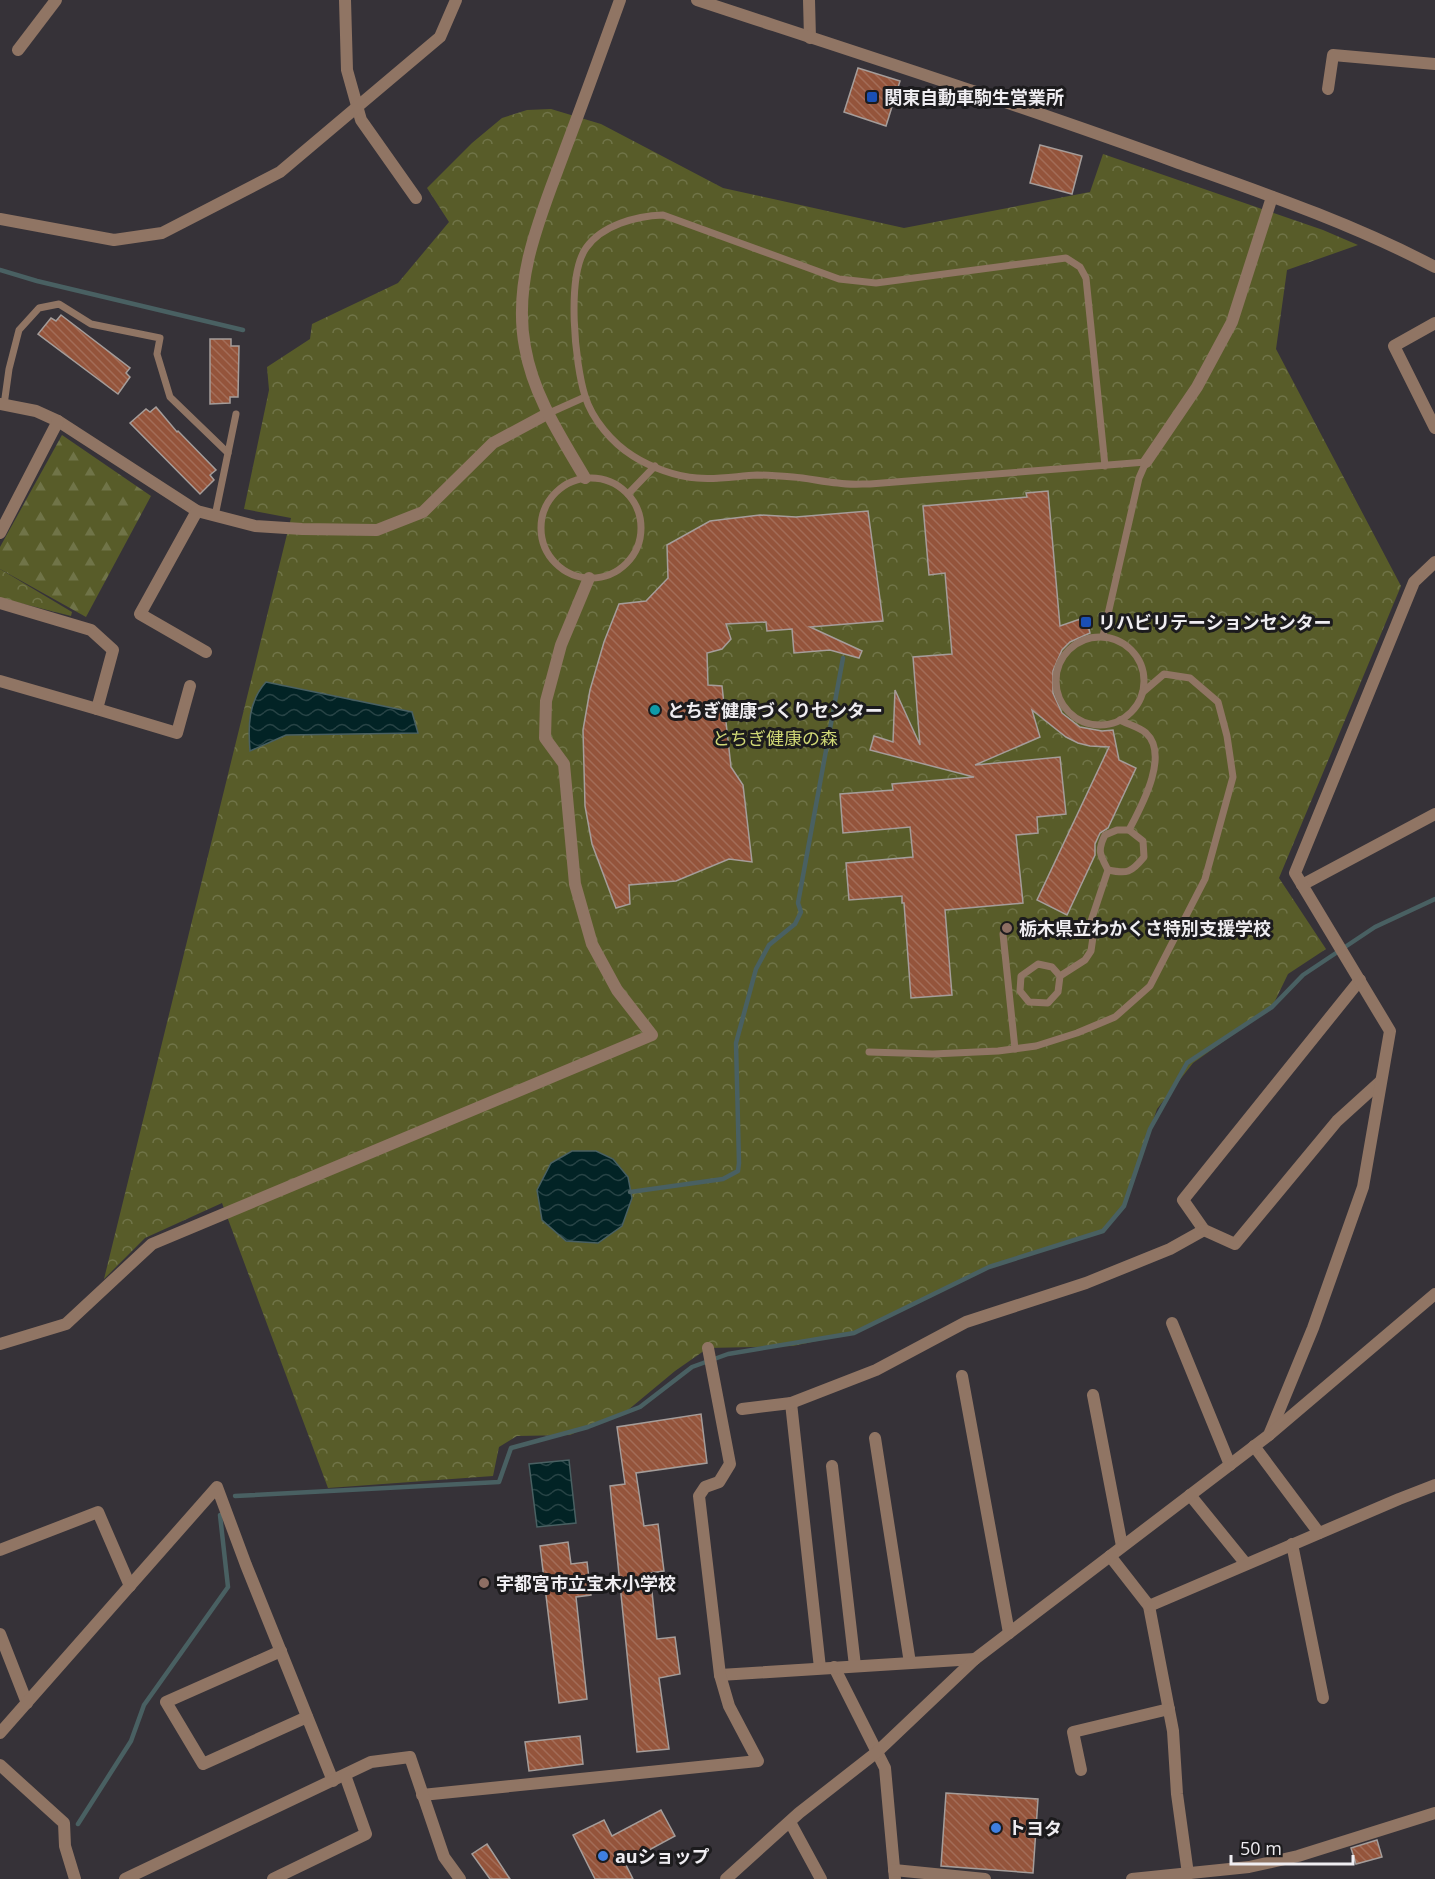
<svg xmlns="http://www.w3.org/2000/svg" width="1435" height="1879" viewBox="0 0 1435 1879" font-family="'Open Sans','Noto Sans JP',sans-serif">
<defs>
<pattern id="forest-firs" width="22" height="20" patternUnits="userSpaceOnUse" patternTransform="scale(1.5)"><rect width="22" height="20" fill="#585c29"/><path d="M5 1l3.5 6h-7zM16 11l3.5 6h-7z" fill="#707448"/></pattern>
<pattern id="park-crowns" width="20" height="18" patternUnits="userSpaceOnUse" patternTransform="scale(1.5)"><rect width="20" height="18" fill="#585c29"/><path d="M2 6a3 3 0 1 1 6 0M12 15a3 3 0 1 1 6 0" fill="none" stroke="#707448"/></pattern>
<pattern id="water-waves" width="16" height="10" patternUnits="userSpaceOnUse" patternTransform="scale(1.5)"><rect width="16" height="10" fill="#022325"/><path d="M0 5q4-4 8 0t8 0" fill="none" stroke="#274345"/></pattern>
<pattern id="building-back-hatch" width="6" height="6" patternUnits="userSpaceOnUse" patternTransform="scale(1.5)"><rect width="6" height="6" fill="#94543b"/><path d="M-1 5l2 2M0 0l6 6M5-1l2 2" fill="none" stroke="#a36d58"/></pattern>
</defs>
<rect width="100%" height="100%" fill="#363238"/>
<polygon fill="url(#forest-firs)" points="62,435 151,496 86,617 0,569 0,547"/>
<g fill="url(#park-crowns)">
<polygon points="551,109 601,124 723,188 904,228 1090,192 1103,154 1323,230 1358,245 1287,270 1276,349 1401,586 1279,878 1326,949 1288,974 1272,1007 1193,1063 1157,1109 1124,1206 1103,1231 989,1267 854,1333 793,1346 708,1348 675,1371 628,1410 570,1435 517,1436 499,1447 493,1476 328,1488 222,1203 145,1238 104,1279 291,518 244,509 269,390 267,367 310,339 312,324 398,283 449,222 427,188 472,143 502,118 527,110"/>
<polygon points="0,569 72,612 71,616 0,598"/>
</g>
<g fill="url(#water-waves)" stroke="#496062" stroke-width="1.5">
<path d="M266,682L412,712L418,733L286,735L250,751C248,727 248,702 266,682Z"/>
<polygon points="572,1151 596,1151 613,1159 628,1177 632,1198 622,1226 598,1243 566,1241 542,1220 537,1190 551,1163"/>
<polygon points="569,1460 576,1523 537,1527 529,1464"/>
</g>
<g fill="none" stroke-linecap="round" stroke-linejoin="round">
<g stroke="#496062" stroke-width="4.5">
<polyline points="0,270 37,281 243,330"/>
<polyline points="630,1192 723,1179 738,1171 739,1163 736,1043 756,969 769,945 795,924 801,912 798,903 843,658"/>
<polyline points="235,1496 499,1482 511,1448 588,1427 640,1407 692,1367 728,1354 854,1333 989,1267 1103,1231 1124,1206 1150,1129 1187,1063 1272,1007 1303,975 1375,927 1435,899"/>
<polyline points="78,1824 131,1741 144,1705 228,1587 220,1515"/>
</g>
</g>
<g fill="url(#building-back-hatch)" stroke="#a59d9a" stroke-width="1.5">
<polygon points="858,68 900,81 886,126 844,112"/>
<polygon points="1040,145 1082,156 1072,194 1030,183"/>
<polygon points="61,315 130,368 126,373 130,377 118,394 38,334 51,318 56,321"/>
<polygon points="210,339 231,339 231,346 239,346 238,397 230,397 230,403 210,404"/>
<polygon points="156,407 177,432 178,431 216,470 210,475 214,480 200,494 130,423 146,409 150,412"/>
<polygon points="1048,491 1060,626 1086,617 1090,633 1070,642 1062,650 1053,671 1053,693 1062,713 1080,727 1102,731 1113,730 1119,760 1136,768 1108,828 1100,833 1095,844 1095,855 1067,915 1037,900 1109,747 1090,746 1078,743 1066,737 1032,710 1040,737 975,765 1060,757 1066,814 1037,817 1038,833 1016,835 1023,903 945,910 952,995 911,998 904,903 902,903 902,896 849,900 846,863 913,857 910,827 843,833 840,794 893,790 892,784 974,777 870,750 874,736 893,742 895,690 920,745 913,657 952,654 945,573 929,575 923,506 1027,497 1026,493"/>
<polygon points="868,511 883,621 810,627 862,651 859,658 830,650 794,653 792,629 767,631 766,622 726,624 731,639 722,649 707,653 708,685 722,686 731,767 743,785 752,862 729,859 676,881 629,885 630,904 616,908 592,844 585,806 583,730 590,690 604,642 619,604 646,601 668,578 667,545 710,521 760,515 796,517"/>
<polygon points="701,1414 707,1463 636,1473 644,1526 658,1524 664,1571 650,1573 657,1639 675,1637 680,1674 659,1678 669,1749 637,1752 610,1486 625,1484 617,1427"/>
<polygon points="568,1542 571,1564 587,1562 591,1595 576,1597 587,1699 559,1703 540,1546"/>
<polygon points="580,1736 583,1764 529,1771 525,1742"/>
<polygon points="946,1793 1038,1799 1033,1873 941,1866"/>
<polygon points="661,1810 675,1836 625,1863 633,1879 595,1879 573,1835 604,1820 612,1836"/>
<polygon points="1377,1840 1382,1857 1356,1864 1351,1848"/>
<polygon points="487,1844 510,1879 490,1879 472,1854"/>
</g>
<g fill="none" stroke-linecap="round" stroke-linejoin="round">
<g stroke="#907564" stroke-width="7">
<polyline points="4,405 9,369 19,330 39,308 59,304 91,324 160,338 157,354 170,397 228,453 215,516"/>
<polyline points="547,414 585,397"/>
<polyline points="228,453 236,414"/>
<path d="M1105,466L1086,278L1080,267L1066,258L876,283L839,279L663,215C636,216 602,225 586,248C566,277 575,364 585,396C592,419 612,443 633,456C650,467 677,477 697,478C717,480 737,476 757,475C769,475 781,476 793,477C808,478 823,482 838,483C849,485 860,484 870,484L1146,462"/>
<circle cx="591" cy="528" r="50"/>
<polyline points="628,494 655,466"/>
<polyline points="1103,636 1139,478 1146,462"/>
<circle cx="1100" cy="681" r="44"/>
<path d="M1108,870C1127,874 1131,873 1144,857L1143,841L1129,830"/>
<polyline points="1003,934 1015,1049"/>
<path d="M1060,976L1058,992L1048,1003L1029,1002L1020,991L1021,976L1038,964L1052,967L1060,976L1085,960L1091,951L1093,937L1091,921L1108,870C1100,855 1097,851 1105,835L1117,830H1129C1141,807 1170,755 1146,733C1139,727 1127,724 1120,720"/>
<polyline points="869,1052 933,1054 998,1051 1036,1046 1077,1033 1115,1017 1150,986 1205,879 1233,777 1227,736 1218,702 1190,678 1164,674 1143,692"/>
</g>
<g stroke="#907564" stroke-width="12">
<polyline points="345,0 347,70 361,120 416,198"/>
<polyline points="809,0 810,38"/>
<polyline points="18,50 56,0"/>
<polyline points="1328,89 1333,55 1435,64"/>
<polyline points="0,219 114,240 162,233 280,172 440,37 456,0"/>
<polyline points="1435,323 1394,346 1435,428"/>
<polyline points="0,404 36,411 58,421 197,511 255,526 302,529 377,530 423,512 493,443 547,414"/>
<polyline points="1146,462 1197,387 1232,322 1272,197"/>
<polyline points="197,511 140,614 206,652"/>
<polyline points="0,533 58,421"/>
<polyline points="0,603 91,630 113,650 97,709 177,733 190,686"/>
<polyline points="0,681 97,709"/>
<polyline points="1302,885 1435,814"/>
<polyline points="1360,980 1183,1200 1204,1230 1235,1244 1337,1121 1380,1082"/>
<polyline points="1172,1323 1230,1465"/>
<polyline points="0,1344 66,1324 152,1244 652,1035 617,990 592,944 575,884 564,764 545,738 546,701 561,645 589,578"/>
<polyline points="962,1376 1009,1633"/>
<polyline points="1093,1395 1122,1546"/>
<polyline points="791,1403 820,1668"/>
<polyline points="742,1409 791,1403 876,1370 966,1322 1086,1283 1170,1249 1204,1230"/>
<polyline points="1269,1435 1313,1328 1363,1187 1390,1031 1295,873 1414,582 1435,562"/>
<polyline points="875,1438 910,1663"/>
<polyline points="1254,1446 1319,1533"/>
<polyline points="832,1466 855,1666"/>
<polyline points="1190,1495 1246,1564"/>
<polyline points="1292,1544 1323,1698"/>
<polyline points="0,1550 98,1512 130,1586"/>
<polyline points="1110,1556 1149,1606 1173,1731 1177,1794 1188,1874"/>
<polyline points="1149,1606 1399,1499 1435,1485"/>
<polyline points="0,1634 27,1703"/>
<polyline points="281,1651 166,1702 203,1764 307,1717"/>
<polyline points="834,1667 885,1768 895,1879"/>
<polyline points="720,1675 975,1659"/>
<polyline points="0,1733 217,1487 246,1565 333,1781"/>
<polyline points="0,1765 64,1823 65,1846 75,1879"/>
<polyline points="1081,1770 1073,1732 1169,1709"/>
<polyline points="422,1795 758,1761 729,1706 720,1675 699,1496 705,1487 719,1482 730,1464 708,1348"/>
<polyline points="790,1822 821,1879"/>
<polyline points="894,1870 985,1879"/>
<polyline points="125,1879 371,1762 410,1757 444,1857 460,1879"/>
<polyline points="273,1879 366,1834 345,1775"/>
<polyline points="726,1879 799,1813 877,1752 975,1659 1269,1435 1435,1294"/>
<polyline points="1132,1879 1249,1867 1298,1856 1435,1813"/>
</g>
<g stroke="#907564" stroke-width="12">
<path d="M697,0C858,53 1020,105 1179,163C1266,194 1353,224 1435,267"/>
<path d="M585,478C561,437 533,395 525,347C512,278 542,213 565,150C584,100 602,50 620,0"/>
</g>
</g>
<g fill="#1a4fb4" stroke="#1c1b1d" stroke-width="2">
<rect x="866" y="91" width="12" height="12" rx="3"/>
<rect x="1080" y="616" width="12" height="12" rx="3"/>
</g>
<circle fill="#0f9aa8" stroke="#1c1b1d" stroke-width="2" cx="655" cy="710" r="6"/>
<g fill="#8d6e63" stroke="#1c1b1d" stroke-width="2">
<circle cx="1007" cy="928" r="6"/>
<circle cx="484" cy="1583" r="6"/>
</g>
<g fill="#3f7fe0" stroke="#1c1b1d" stroke-width="2">
<circle cx="996" cy="1828" r="6"/>
<circle cx="603" cy="1856" r="6"/>
</g>
<g text-anchor="middle" dominant-baseline="central" stroke-width="6" stroke-linejoin="round" paint-order="stroke">
<g font-size="18" font-weight="bold" fill="#efedf1" stroke="#1c1b1d" text-anchor="start">
<text x="884" y="97">関東自動車駒生営業所</text>
<text x="1098" y="622">リハビリテーションセンター</text>
<text x="667" y="710">とちぎ健康づくりセンター</text>
<text x="1019" y="928">栃木県立わかくさ特別支援学校</text>
<text x="496" y="1583">宇都宮市立宝木小学校</text>
<text x="1008" y="1828">トヨタ</text>
<text x="615" y="1856">auショップ</text>
</g>
<g font-size="18" fill="#d0d875" stroke="#1c1b1d">
<text x="775" y="738">とちぎ健康の森</text>
</g>
</g>
<path d="M1231 1855v9h122v-9" fill="none" stroke="#efedf1" stroke-width="3"/>
<text x="1240" y="1855" font-size="18" fill="#efedf1" stroke="#1c1b1d" stroke-width="4.5" paint-order="stroke">50 m</text>
</svg>
